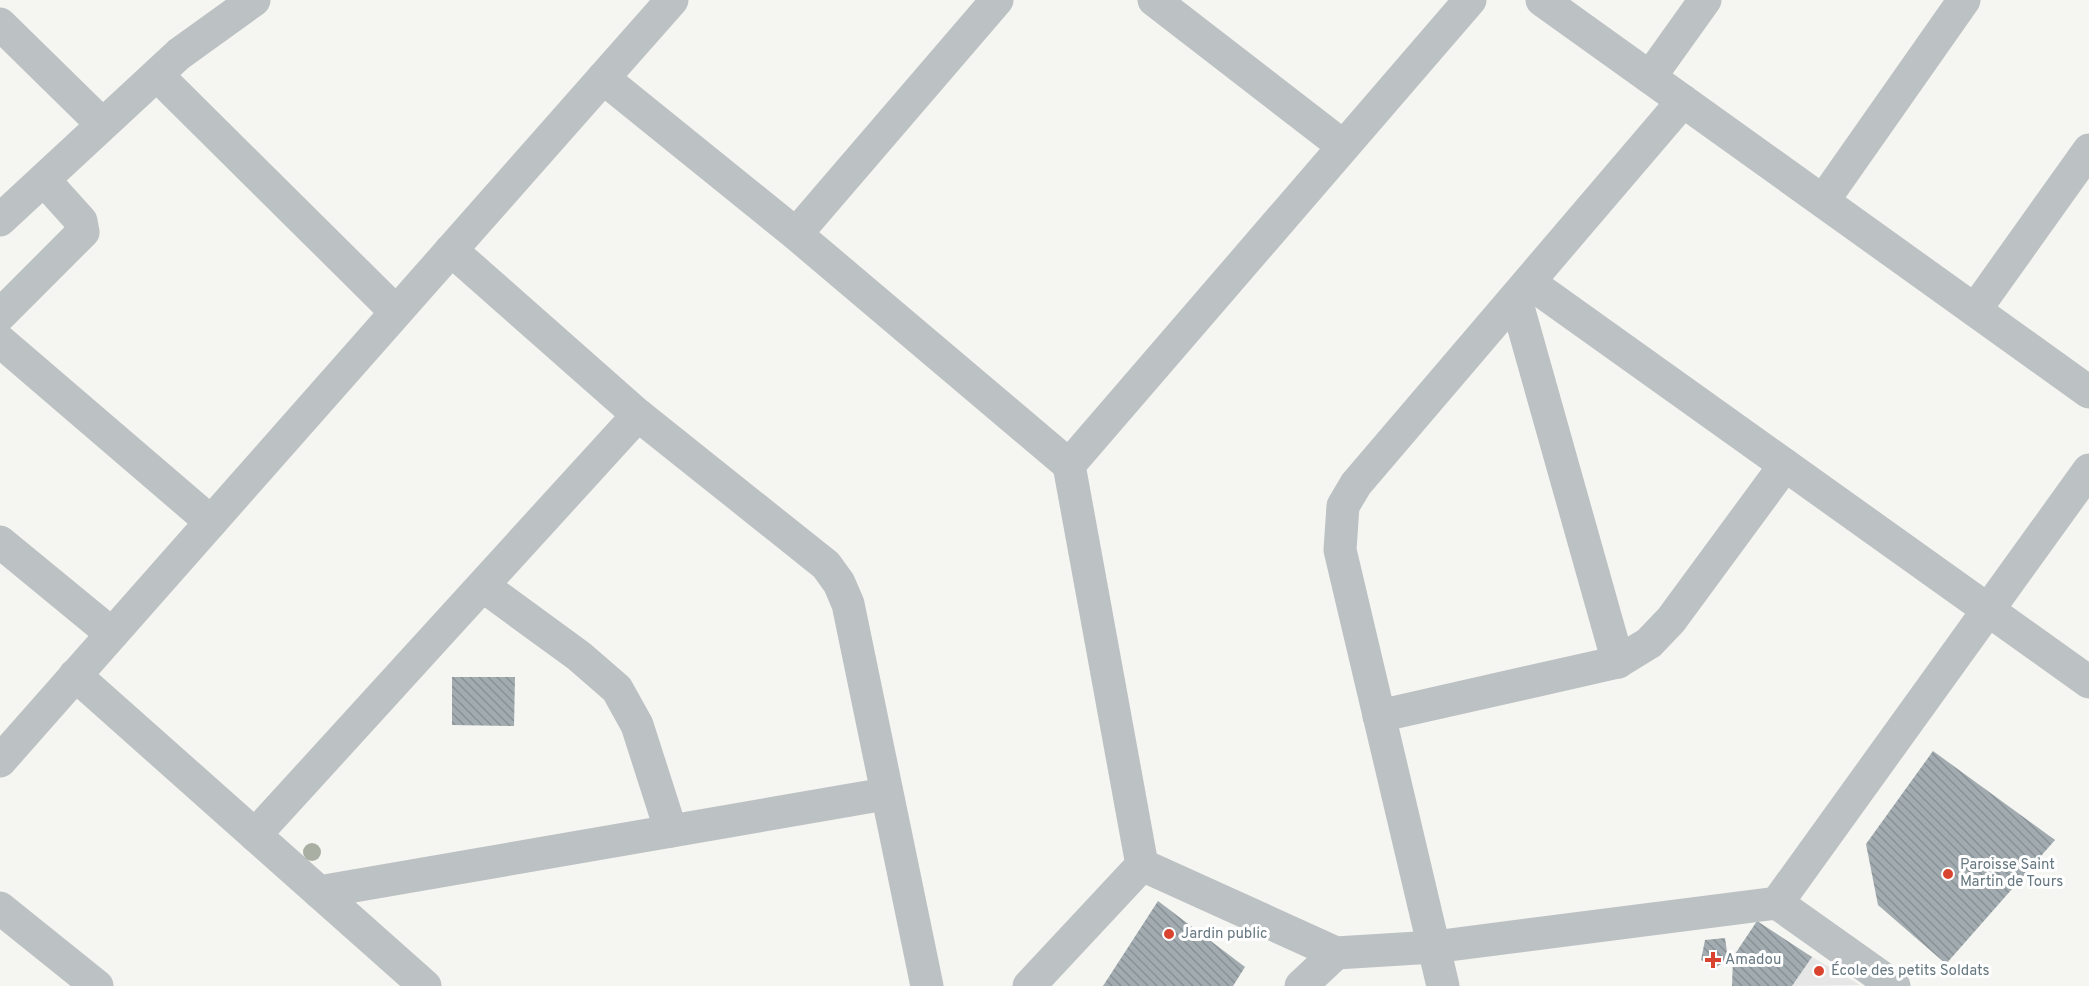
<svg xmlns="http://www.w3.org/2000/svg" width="2089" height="986" viewBox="0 0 2089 986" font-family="Overpass,sans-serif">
<defs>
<pattern id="building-back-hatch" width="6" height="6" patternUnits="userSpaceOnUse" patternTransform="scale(1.5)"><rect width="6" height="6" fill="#a2acb0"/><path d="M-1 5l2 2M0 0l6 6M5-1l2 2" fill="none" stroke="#889195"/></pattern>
</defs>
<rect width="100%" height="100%" fill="#f5f5f1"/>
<polygon fill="#e5e6e5" points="1812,957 1860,985 1792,986"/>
<g fill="url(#building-back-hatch)">
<polygon points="452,677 515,677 514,726 452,725"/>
<polygon points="1933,751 2055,840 1946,964 1878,905 1866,844"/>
<polygon points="1158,901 1245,967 1233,986 1103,986"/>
<polygon points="1757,921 1812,957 1792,986 1732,986 1733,957"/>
<polygon points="1725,938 1728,959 1715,968 1701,960 1705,940"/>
</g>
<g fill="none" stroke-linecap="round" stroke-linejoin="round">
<g stroke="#bcc1c3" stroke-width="33">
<polyline points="1154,0 1343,146"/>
<polyline points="1542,0 2089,392"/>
<polyline points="0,24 102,124"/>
<polyline points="158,76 396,312"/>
<polyline points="1650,77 1705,0"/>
<polyline points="603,78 796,234 1069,465"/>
<polyline points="1823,201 1964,0"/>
<polyline points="0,220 179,54 254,0"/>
<polyline points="796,234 997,0"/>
<polyline points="451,250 638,415 826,565 839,583 848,604 927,986"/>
<polyline points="1530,283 2089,682"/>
<polyline points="1516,300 1618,662"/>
<polyline points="1975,310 2089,150"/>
<polyline points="0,315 83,232 81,221 44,180"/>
<polyline points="0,341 211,522"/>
<polyline points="0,542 112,634"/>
<polyline points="483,586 579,656 617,689 637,725 671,831"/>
<polyline points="75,675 425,986"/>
<polyline points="1379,716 1618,662 1649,643 1671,620 1785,465"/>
<polyline points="0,761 672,0"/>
<polyline points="255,835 638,415"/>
<polyline points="1142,865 1069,465 1470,0"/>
<polyline points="1142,865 1336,953 1301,986"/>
<polyline points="319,892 885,794"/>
<polyline points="1777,903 2089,470"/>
<polyline points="0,908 97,986"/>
<polyline points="1336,953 1434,947 1777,903 1894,986"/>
<polyline points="1029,986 1142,865"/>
<polyline points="1443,986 1340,550 1343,506 1356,484 1683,101"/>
</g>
</g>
<circle fill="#a9b0a3" cx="312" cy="852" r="9"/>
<g fill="#d8442f" stroke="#fff" stroke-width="2">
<circle cx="1948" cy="874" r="6"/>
<circle cx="1169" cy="934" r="6"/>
<path d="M1710 951h6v6h6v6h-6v6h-6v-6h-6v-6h6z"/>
<circle cx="1819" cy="971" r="6"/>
</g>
<g text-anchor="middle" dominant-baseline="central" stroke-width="6" stroke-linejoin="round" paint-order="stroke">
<g font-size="15" fill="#667881" stroke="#fff" text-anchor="start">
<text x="1960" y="865">Paroisse Saint<tspan x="1960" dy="17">Martin de Tours</tspan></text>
<text x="1181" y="934">Jardin public</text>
<text x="1725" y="960">Amadou</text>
<text x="1831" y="971">École des petits Soldats</text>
</g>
</g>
</svg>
